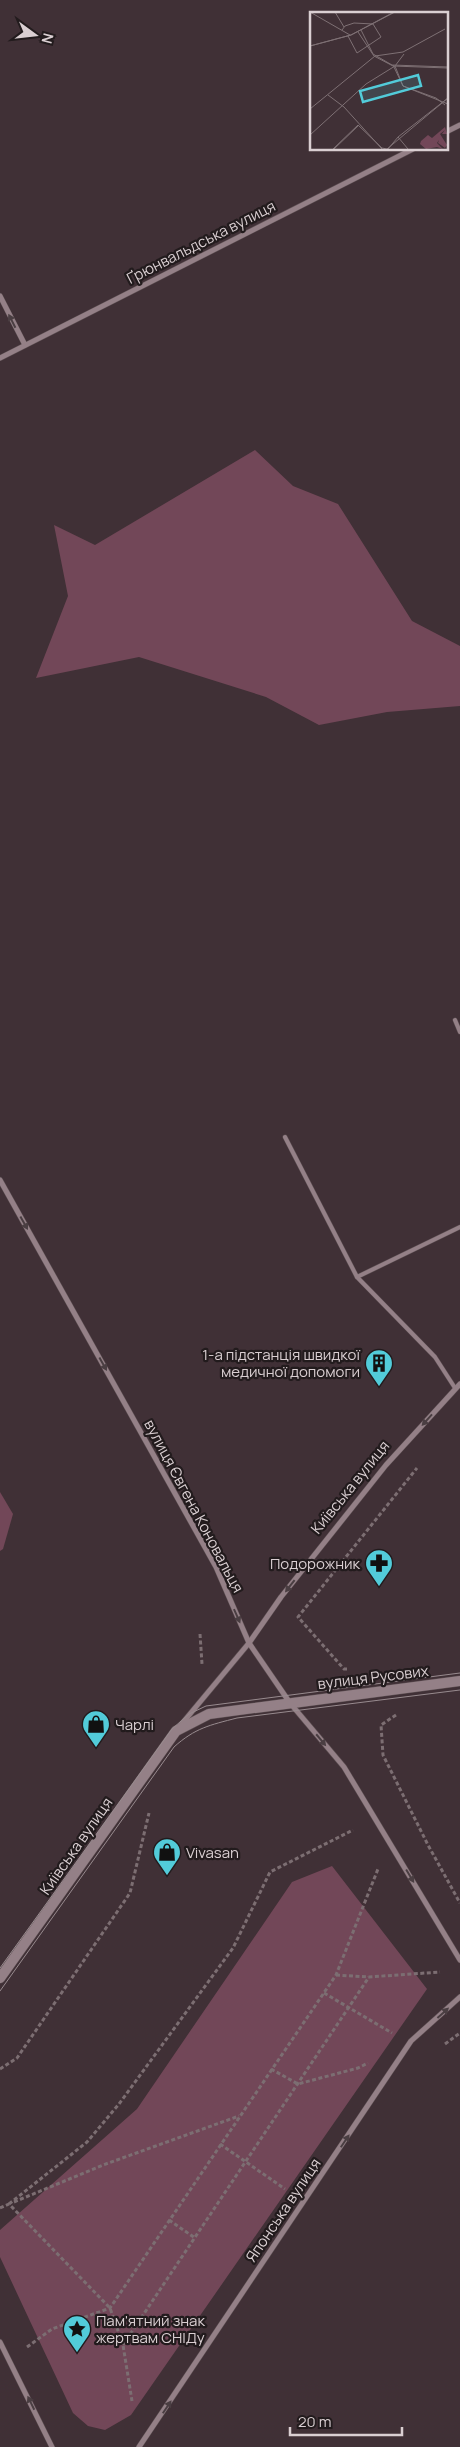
<svg xmlns="http://www.w3.org/2000/svg" width="460" height="2447" viewBox="0 0 460 2447" font-family="Manrope,sans-serif">
<rect width="100%" height="100%" fill="#403036"/>
<g fill="#724758">
<polygon points="255,450 293,486 338,504 412,621 460,646 460,706 387,712 319,725 266,697 139,657 36,678 68,596 54,525 95,545"/>
<polygon points="0,1492 13,1514 3,1549 0,1551"/>
<polygon points="332,1866 427,1989 131,2415 105,2430 88,2426 73,2413 0,2257 0,2230 137,2109 292,1882"/>
</g>
<g fill="none" stroke-linecap="round" stroke-linejoin="round">
<g stroke="#5d4f53" stroke-width="5">
<g id="service">
<polyline points="455,1020 460,1032"/>
<polyline points="285,1137 357,1277 435,1357 455,1388"/>
<polyline points="357,1277 460,1227"/>
</g>
</g>
<g stroke="#5d4f53" stroke-width="6">
<g id="minor">
<polyline points="446,132 460,125"/>
<polyline points="0,296 25,345"/>
<polyline points="0,358 413,149"/>
<polyline points="0,1180 216,1567 249,1643 290,1703 344,1767 460,1960"/>
<polyline points="180,1726 249,1643 281,1597 386,1465 460,1384"/>
<polyline points="0,2342 52,2447"/>
<polyline points="139,2447 411,2041 460,1997"/>
</g>
</g>
<g stroke="#5d4f53" stroke-width="11">
<polyline id="secondary" points="0,1978 176,1731 209,1714 460,1681"/>
</g>
<g stroke="#7c6e72" stroke-width="3" stroke-dasharray="4 2.5" stroke-linecap="butt">
<polyline points="200,1634 202,1664"/>
<polyline points="347,1669 344,1669 298,1617 417,1468"/>
<polyline points="396,1715 381,1725 383,1755 428,1845 460,1903"/>
<polyline points="336,1975 369,1977 440,1972"/>
<polyline points="324,1993 392,2033"/>
<polyline points="445,2044 460,2033"/>
<polyline points="0,2069 17,2058 130,1893 149,1813"/>
<polyline points="271,2069 298,2084 358,2068 368,2063"/>
<polyline points="220,2144 285,2189"/>
<polyline points="14,2202 103,2165 239,2116"/>
<polyline points="9,2204 87,2142 119,2104 233,1948 270,1872 353,1830"/>
<polyline points="0,2208 9,2204 110,2308 123,2345 132,2401"/>
<polyline points="169,2220 195,2238"/>
<polyline points="123,2345 369,1977"/>
<polyline points="27,2347 52,2329 110,2308 336,1975 378,1869"/>
</g>
<use href="#service" stroke="#948087" stroke-width="4"/>
<use href="#minor" stroke="#948087" stroke-width="5"/>
<use href="#secondary" stroke="#948087" stroke-width="10"/>
<g stroke="#988b8f" stroke-width="1">
<polyline points="0,1968 172,1729 189,1714 206,1706 460,1673"/>
<path d="M0,1991L174,1747C195,1728 210,1725 237,1718L460,1690"/>
</g>
</g>
<defs><path id="oneway-solid" d="M-6-.8H1V-3.2L6.5 0L1 3.2V.8H-6Z" transform="scale(1.25)"/></defs>
<g fill="#4a3e42">
<use href="#oneway-solid" transform="translate(12 321) rotate(-117)"/>
<use href="#oneway-solid" transform="translate(24 1223) rotate(61)"/>
<use href="#oneway-solid" transform="translate(103 1364) rotate(61)"/>
<use href="#oneway-solid" transform="translate(427 1420) rotate(132)"/>
<use href="#oneway-solid" transform="translate(290 1586) rotate(128)"/>
<use href="#oneway-solid" transform="translate(237 1616) rotate(66)"/>
<use href="#oneway-solid" transform="translate(321 1740) rotate(50)"/>
<use href="#oneway-solid" transform="translate(410 1876) rotate(59)"/>
<use href="#oneway-solid" transform="translate(443 2013) rotate(-42)"/>
<use href="#oneway-solid" transform="translate(345 2141) rotate(-56)"/>
<use href="#oneway-solid" transform="translate(31 2403) rotate(-116)"/>
<use href="#oneway-solid" transform="translate(167 2407) rotate(-56)"/>
</g>
<defs>
<g id="building-pin" transform="scale(1.4375)"><path d="M0 17L-7.5 6A9.5 9.5 0 1 1 7.5 6Z" fill="#52cbd9" stroke="#221b1d"/><path d="M-4-6H4V6H1V3H-1V6H-4ZM-2.5-4.3h1.7v1.8h-1.7ZM.8-4.3h1.7v1.8H.8ZM-2.5-1h1.7V.8h-1.7ZM.8-1h1.7V.8H.8Z" fill="#111"/></g>
<g id="pharmacy-pin" transform="scale(1.4375)"><path d="M0 17L-7.5 6A9.5 9.5 0 1 1 7.5 6Z" fill="#52cbd9" stroke="#221b1d"/><path d="M-2-6h4v4h4v4h-4v4h-4v-4h-4v-4h4Z" fill="#111"/></g>
<g id="shop-pin" transform="scale(1.4375)"><path d="M0 17L-7.5 6A9.5 9.5 0 1 1 7.5 6Z" fill="#52cbd9" stroke="#221b1d"/><path d="M-5-2.5h2.3a2.7 3.5 0 0 1 5.4 0H5L5.5 6h-11ZM-1.5-2.5h3a1.5 2.3 0 0 0-3 0Z" fill="#111"/></g>
<g id="sight-pin" transform="scale(1.4375)"><path d="M0 17L-7.5 6A9.5 9.5 0 1 1 7.5 6Z" fill="#52cbd9" stroke="#221b1d"/><path d="M0-6L1.8-2.2L6-1.7L2.9 1.2L3.7 5.4L0 3.3L-3.7 5.4L-2.9 1.2L-6-1.7L-1.8-2.2Z" fill="#111"/></g>
</defs>
<g fill-rule="evenodd">
<use href="#building-pin" x="379" y="1363"/>
<use href="#pharmacy-pin" x="379" y="1563"/>
<use href="#shop-pin" x="96" y="1724"/>
<use href="#shop-pin" x="167" y="1852"/>
<use href="#sight-pin" x="77" y="2329"/>
</g>
<g text-anchor="middle" dominant-baseline="central" stroke-width="4.5" stroke-linejoin="round" paint-order="stroke">
<g font-size="15" fill="#dacfd2" stroke="#221b1d">
<text transform="translate(201 242) rotate(-27)">Ґрюнвальдська вулиця</text>
<text transform="translate(350 1487) rotate(-51)">Київська вулиця</text>
<text transform="translate(194 1506) rotate(62)">вулиця Євгена Коновальця</text>
<text transform="translate(373 1677) rotate(-7)">вулиця Русових</text>
<text transform="translate(76 1846) rotate(-55)">Київська вулиця</text>
<text transform="translate(283 2210) rotate(-56)">Японська вулиця</text>
</g>
<g font-size="15" fill="#dacfd2" stroke="#221b1d" text-anchor="start">
<text x="360" y="1354" text-anchor="end">1-а підстанція швидкої<tspan x="360" dy="17">медичної допомоги</tspan></text>
<text x="360" y="1563" text-anchor="end">Подорожник</text>
<text x="115" y="1724">Чарлі</text>
<text x="186" y="1852">Vivasan</text>
<text x="96" y="2320">Пам'ятний знак<tspan x="96" dy="17">жертвам СНІДу</tspan></text>
</g>
</g>
<g transform="translate(310 12)">
<rect width="138" height="138" fill="#403036"/>
<path d="M135,115L137,122H132L135,118L130,122L137,133L135,136L128,131L129,128L127,131L133,137L127,135L116,137L110,132L111,129L118,123L122,126Z" fill="#724758"/>
<path fill="none" stroke="#7e7074" stroke-width="1" d="M0,0L40,23M25,0L34,15M32,18L35,14L44,11L63,12M51,18L63,42L82,53L138,55M48,20L64,44L83,54L138,56M38,24L47,41L71,25L63,12M0,34L41,23L84,0M0,34L41,23L85,0M65,44L93,40L135,17M83,53L93,74L126,86L135,93M85,54L94,42M85,54L93,74L138,92M18,83L34,95L72,137M0,97L65,44M0,123L56,72L85,54M88,125L98,137M23,137L48,113L72,136L77,137L138,86M24,137L49,113M78,137L88,125L138,86"/>
<path fill="#52cbd9" fill-opacity="0.15" stroke="#52cbd9" stroke-width="2.5" d="M108,63L111,74L53,90L50,79Z"/>
<rect width="138" height="138" fill="none" stroke="#dacfd2" stroke-width="2.5"/>
</g>
<g transform="translate(35 35) rotate(105)" stroke="#221b1d" stroke-width="4" paint-order="stroke">
<path d="M0-4L9 19L0 12L-9 19Z" fill="#dacfd2"/>
<text y="-8" font-size="14" font-weight="bold" text-anchor="middle" fill="#dacfd2">N</text>
</g>
<path d="M290 2427v8h112v-8" fill="none" stroke="#dacfd2" stroke-width="2.5"/>
<text x="298" y="2427" font-size="15" fill="#dacfd2" stroke="#221b1d" stroke-width="4" paint-order="stroke">20 m</text>
</svg>
